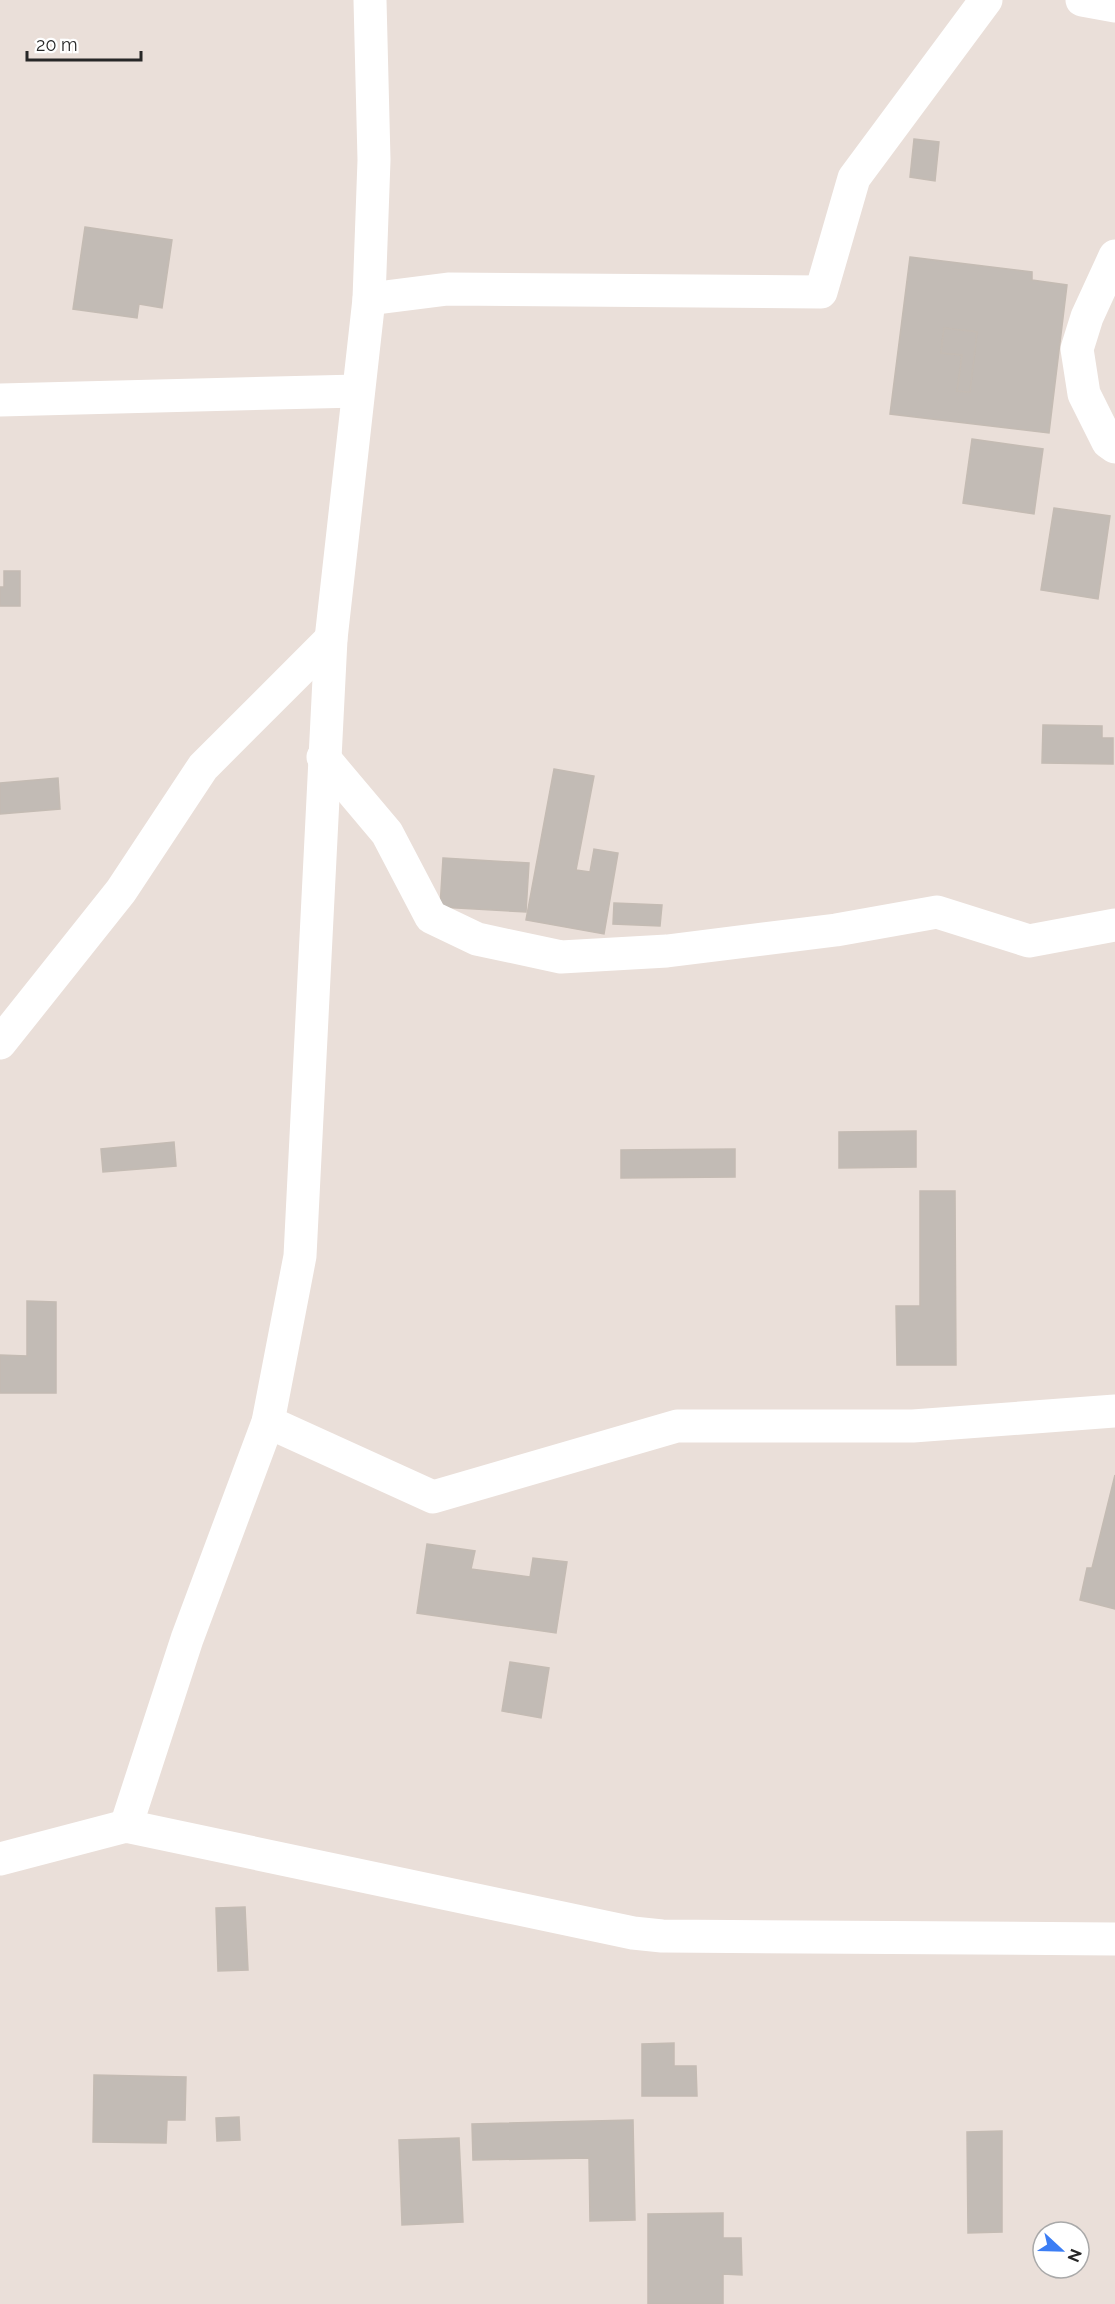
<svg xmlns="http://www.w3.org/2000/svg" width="1115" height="2304" viewBox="0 0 1115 2304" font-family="Raleway,sans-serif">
<rect width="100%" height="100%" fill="#eadfd9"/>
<g fill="#c2bbb5" stroke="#c4bbb3" stroke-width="1.5" fill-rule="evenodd">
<polygon points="914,139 939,142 935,181 910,177"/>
<polygon points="85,227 172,240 162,308 139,304 137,318 73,309"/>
<path d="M910,257L1032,272V280L1067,285L1049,433L890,414ZM944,328L977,332L970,392L957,391L962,355L941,353Z"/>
<polygon points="944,328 977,332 970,392 957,391 962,355 941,353"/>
<polygon points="972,439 1043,449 1034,514 963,503"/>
<polygon points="1054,508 1110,516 1098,599 1041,590"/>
<polygon points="4,571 20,571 20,606 0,606 0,587 4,587"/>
<polygon points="1043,725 1102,726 1102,738 1113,738 1113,764 1042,763"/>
<polygon points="554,769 594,776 576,870 590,872 594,849 618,853 604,934 526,920"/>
<polygon points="58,778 60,809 0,814 0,783"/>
<polygon points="443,858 529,863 526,912 440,907"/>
<polygon points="614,903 662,905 660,926 613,924"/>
<polygon points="916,1131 916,1167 839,1168 839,1132"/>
<polygon points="174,1142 176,1166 103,1172 101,1149"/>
<polygon points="735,1149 735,1177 621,1178 621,1150"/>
<polygon points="920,1191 955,1191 956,1365 897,1365 896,1306 920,1306"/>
<polygon points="27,1301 56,1302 56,1393 0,1393 0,1355 27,1356"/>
<polygon points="1115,1475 1115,1609 1080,1600 1087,1568 1092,1568"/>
<polygon points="427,1544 475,1551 471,1569 530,1577 533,1558 567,1562 556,1633 417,1613"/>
<polygon points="510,1662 549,1668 541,1718 502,1711"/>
<polygon points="245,1907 248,1970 218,1971 216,1908"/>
<polygon points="674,2043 674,2066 696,2066 697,2096 642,2096 642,2044"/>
<polygon points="94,2075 186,2077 185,2120 167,2120 166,2143 93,2142"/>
<polygon points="239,2117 240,2140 217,2141 216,2118"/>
<polygon points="633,2120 635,2220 590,2221 589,2158 473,2160 472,2124"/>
<polygon points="1002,2131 1002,2232 968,2233 967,2132"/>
<polygon points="459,2138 463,2222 402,2225 399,2140"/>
<polygon points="723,2213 723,2238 741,2238 742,2275 723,2274 723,2304 648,2304 648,2214"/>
</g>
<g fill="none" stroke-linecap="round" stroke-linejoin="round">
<g stroke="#fff" stroke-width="33">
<polyline points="1082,0 1115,6"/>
<polyline points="1115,256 1087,317 1077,349 1084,394 1108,442 1115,447"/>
<polyline points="369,299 448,289 821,292 854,178 986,0"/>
<polyline points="0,400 358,391"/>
<polyline points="323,757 387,833 431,917 477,939 561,957 667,951 836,930 937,912 1029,941 1115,925"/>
<polyline points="0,1043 121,891 203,767 331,639"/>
<polyline points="268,1422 433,1497 677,1426 913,1426 1115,1411"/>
<polyline points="126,1826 187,1639 268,1422 300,1256 331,639 369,299 374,160 370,0"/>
<polyline points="0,1859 126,1826 633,1933 662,1936 1115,1939"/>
</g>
</g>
<g transform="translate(1061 2250) rotate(112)"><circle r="28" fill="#ffffff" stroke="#a9a9a9" stroke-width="1.5"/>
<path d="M0-4.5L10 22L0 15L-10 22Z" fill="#3b7df4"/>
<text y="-9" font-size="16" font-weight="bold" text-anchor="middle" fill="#272727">N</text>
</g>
<path d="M27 51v9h114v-9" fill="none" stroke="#272727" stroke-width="3"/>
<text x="36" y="51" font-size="18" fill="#272727" stroke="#ffffff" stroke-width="4.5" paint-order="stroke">20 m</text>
</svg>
